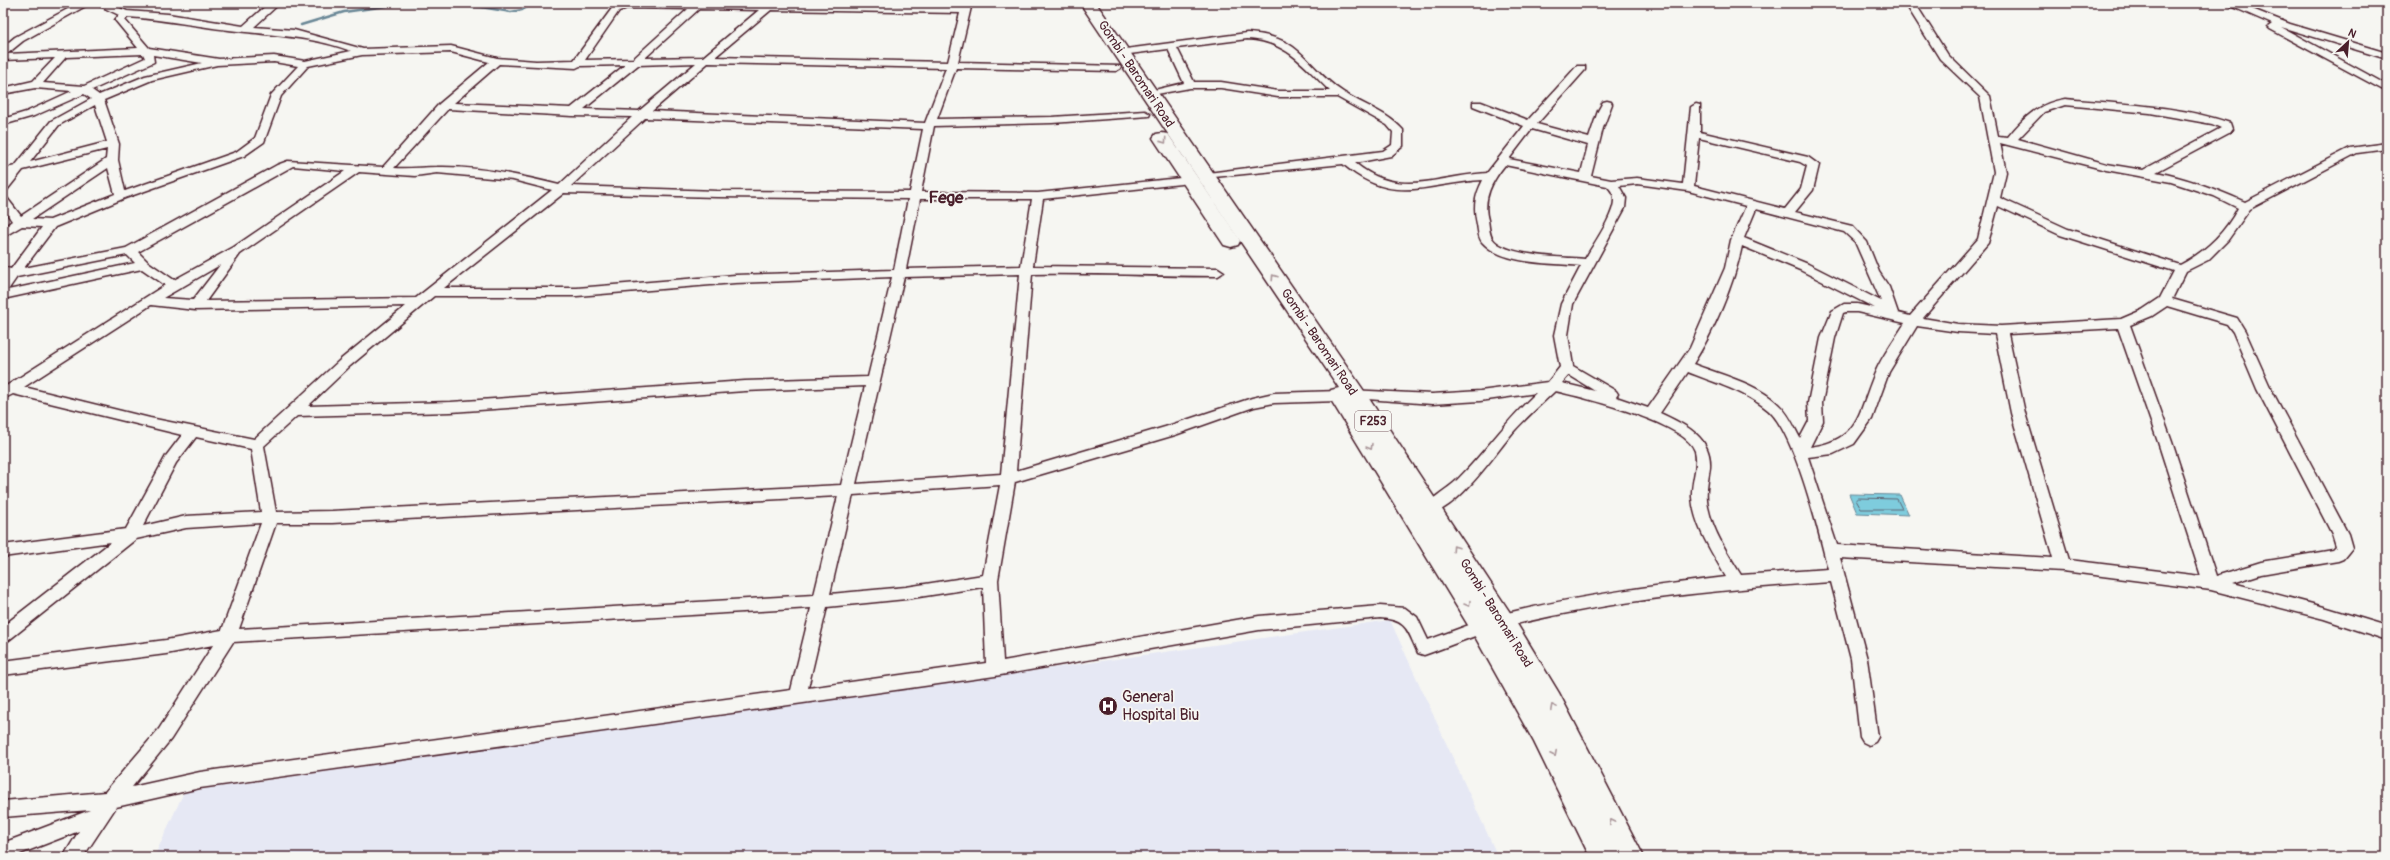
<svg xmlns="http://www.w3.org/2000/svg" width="2390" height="860" viewBox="0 0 2390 860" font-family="Pangolin,sans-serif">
<rect width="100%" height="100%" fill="#f6f6f2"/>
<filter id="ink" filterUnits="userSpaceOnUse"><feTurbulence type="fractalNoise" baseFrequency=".025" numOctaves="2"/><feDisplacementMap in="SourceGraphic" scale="8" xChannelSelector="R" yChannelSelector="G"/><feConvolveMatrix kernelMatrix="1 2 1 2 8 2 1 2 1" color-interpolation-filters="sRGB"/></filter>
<g filter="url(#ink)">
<polygon fill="#e6e8f4" points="1390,620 1498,857 154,857 184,792"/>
<polygon fill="#7eccdd" stroke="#698796" points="1849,494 1900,495 1909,515 1857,513"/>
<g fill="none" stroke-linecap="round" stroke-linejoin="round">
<polygon stroke="#5f6472" stroke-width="1" points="1858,498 1897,499 1902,509 1861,509 1856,500"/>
<polyline stroke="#698796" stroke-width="2.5" points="301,25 344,12 401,4 481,7 511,12 522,10 534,3"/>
<g stroke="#4a1f2b" stroke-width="3">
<g id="minor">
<path d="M79,3H91L23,41L7,54L138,48L115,20L119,15L94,3H107L127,11L168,14L243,26L269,3H280L254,27L294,30L363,49L451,46L497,58L536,61L574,60L613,7L622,3H778L961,7L962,3H972L958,62L1120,66L1121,68L1116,71L956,68L937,119L1052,117L1145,111L1150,114L1149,116L1052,123L934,126L921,192L1038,193L1190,177L1196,180L1190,183L1043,199L1033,266L1218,268L1224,272L1218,276C1156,276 1094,273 1032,274L1016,471L1165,427L1252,398L1274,393L1339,391L1346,396L1339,401L1274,403L1254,407L1175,435L1015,482L998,580L1003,661L1259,616L1380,606L1405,608L1417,617L1428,640C1453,631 1478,621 1503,614C1576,596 1651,586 1726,577C1712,552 1694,526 1692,497C1691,481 1699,466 1695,451C1687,423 1582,397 1555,391C1541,404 1528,416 1515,430C1499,448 1451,521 1424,513L1422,509C1426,502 1449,488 1457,480C1485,452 1507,420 1536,393L1480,401L1432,404L1354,398L1349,396L1347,393L1349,390L1432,394L1480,391L1548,382L1560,367L1554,335L1561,304L1581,266C1553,263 1502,265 1482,242C1478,237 1478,229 1477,224C1473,206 1475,196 1483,180C1425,183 1394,207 1343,164L1204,178L1202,176L1208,173L1383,151L1392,145L1393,132L1387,125L1337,97H1278L1221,88H1190L1146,96V92L1184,83L1168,49L1122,55L1117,52L1118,50L1247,33C1303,36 1304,66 1343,92C1363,105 1387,112 1403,130V146L1391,156L1355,163C1398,199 1436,176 1487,173L1524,126L1473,106V102H1481L1528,120L1577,66H1585V70L1537,124L1589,138L1598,111L1603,102L1607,101L1611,102L1612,104L1603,128L1591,176L1611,180L1637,178L1683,184L1691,107L1696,104L1700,105V132L1808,157L1819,165L1813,190L1795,212L1852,226L1867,242L1879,272L1889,287L1898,313L1910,316L1978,239L1994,172L1980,97L1940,59L1905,3H1915L1948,55L1990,96L1998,136L2008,137C2024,117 2039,103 2065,99C2119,104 2178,105 2230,123L2232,129L2229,133L2156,172C2187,178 2216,189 2245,202L2350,148L2387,143V149L2357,153L2250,209L2228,240L2208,260L2186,271L2172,299L2237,318L2245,331L2271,389L2348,534L2352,548L2343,559L2338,561L2261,574L2233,583L2324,607L2387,626V640L2324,619L2211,590L2063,571L1840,558L1867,659L1878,737L1875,742L1869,745L1863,742L1860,737L1851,659L1831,582C1721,589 1612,600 1504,627C1477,634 1450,646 1424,655L1418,653C1407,630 1408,620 1380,618L1259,630L995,676L200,788L116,807L83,857H63L79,831L12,857H3V843L90,810L3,817V801L105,792L159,729L213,645L166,654L3,675V661L166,640L222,630L261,523L186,528L136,539L9,640L3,642V626L111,542L3,557V545L126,529L166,456L182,435L13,394L3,399V388L165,285L142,269L3,299V279L6,276L3,275V267L11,269L42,227L22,226L3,237V228L12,221L3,208V197L7,198L21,216L106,159L107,149L23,170L7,190L3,191V180L8,174L3,175V169L15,166L51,121L91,99L84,94L34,116L3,125V119L26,112L72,91L35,88L3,94V88L33,81L55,58L3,60V47L15,37ZM627,8L688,9L633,59L585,60L619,11ZM699,9L759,10L703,57L645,58ZM771,10L960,13L948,62L715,57ZM128,17C168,20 206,28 246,32C282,36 317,38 351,51L305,61L274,56L219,59L149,48L125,20ZM1247,39C1286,41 1303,65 1330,91H1278L1221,82H1194L1177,48ZM451,52L489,62L439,104L383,167L288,161L277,165L126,248L24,268L55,227L125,198L244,156L264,142L281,96L308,66L362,55ZM143,54L145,58L84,86L43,83L66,57ZM153,55L202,63L145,76L99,95L92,90L154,62ZM274,62L298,66L271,95L255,138L236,152L125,191L118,160L119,144L104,100L152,80L217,65ZM696,63L639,111L584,109L638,65ZM708,63L946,68L925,123L652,111ZM499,64L576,68L580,66L625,65L571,108L454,103ZM95,105L107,142L30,162L59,125ZM2065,105L2150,113L2212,124L2221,128L2143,170L2107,164L2018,139L2044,112ZM448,109L572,116L632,117L559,185C520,175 477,166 437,167C422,167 410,169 394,168ZM645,118L923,129L910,192L717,191L571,186ZM1532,129L1588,145L1581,173L1509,159ZM1699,138L1800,162L1807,166L1801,189L1785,209L1694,186ZM2000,143L2106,170L2171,182L2214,196L2238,208C2225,233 2205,252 2180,265L2068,229L2000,198L2006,172ZM1505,165L1607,186C1611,190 1614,194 1614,199C1615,214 1593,245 1585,259C1564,257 1504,257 1492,238C1489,233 1489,225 1488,220C1482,199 1492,181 1505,165ZM293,166L345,171L234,247L174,280L148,262L138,252ZM108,168L115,194L50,220L32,219ZM359,172L415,176L437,173L513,180L552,190L416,298L206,301L240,254ZM1637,184L1688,191L1746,206L1731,240L1725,268L1690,348L1648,408L1616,397L1618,394L1616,391L1573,366L1568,335L1573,304L1625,208L1626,198L1619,186ZM564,193L717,197L908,199L894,270L735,275L577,288H444ZM920,199H1032L1021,266L906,269ZM1998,206L2060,235L2174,271L2160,298L2142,310L2121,319L2001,326L1958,324L1923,318L1988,243ZM1756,209L1844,232L1855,242L1881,301L1808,264L1744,238ZM1742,246L1800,270L1875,308L1857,304H1844L1832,311L1821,338L1808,403L1809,421L1800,438C1794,427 1789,414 1779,405C1757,383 1721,375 1693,364C1714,331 1734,284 1742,246ZM127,255L135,263L8,290L17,277ZM220,265L193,300L163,298ZM1020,274L1001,474L856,484L904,277ZM892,277L868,377L745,381L451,402L308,406L350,366L434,296H577L735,283ZM151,305L195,310L406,306L340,360L254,439L150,418L24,387ZM2167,306L2227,324L2233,332L2257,389L2332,534L2336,547L2333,550L2261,562L2216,576L2172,442L2130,325L2152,316ZM1846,312H1857L1905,323C1895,339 1882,356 1875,373C1858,412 1861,440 1810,447L1823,421L1822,403L1835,338L1843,313ZM1917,326L1958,332L1995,334L2011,413L2053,558L1837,545L1808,457L1833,454L1854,444L1872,419L1889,372ZM2118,328L2158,442L2201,576L2069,560L2025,413L2008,334ZM1688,372C1715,383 1745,391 1768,410C1795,433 1819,533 1828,569L1741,575C1728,554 1713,532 1708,507C1705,493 1708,481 1710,467C1712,436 1683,424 1660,413ZM1569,375L1595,391L1562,383ZM865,386L841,485L332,511L276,512L264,446L297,416L451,412L745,391ZM196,437L251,449L261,512L186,516L143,526L176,463ZM1000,485L983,575L906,587L830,594L853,495ZM838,496L814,595L239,629L276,523H332ZM983,587L986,663L808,688L827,607L906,599ZM811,608L791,690L200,772L132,787L171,739L233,642Z"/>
<polygon points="2224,3 2237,3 2290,24 2387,53 2387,59 2281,27 2387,85 2387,92 2270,29 2268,27 2272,24"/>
</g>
</g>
<g stroke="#4a1f2b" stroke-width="3">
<g id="primary">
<polygon points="1080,3 1096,3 1362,388 1511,614 1559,693 1644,857 1590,857 1534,742 1474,635 1328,395 1331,390 1339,388"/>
<polygon points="1162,133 1168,134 1238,237 1240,241 1238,245 1231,247 1224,245 1153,138 1156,134"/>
</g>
</g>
<use href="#minor" fill="#f6f6f2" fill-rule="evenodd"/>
<use href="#primary" fill="#f6f6f2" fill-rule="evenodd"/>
</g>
<defs><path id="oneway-chevron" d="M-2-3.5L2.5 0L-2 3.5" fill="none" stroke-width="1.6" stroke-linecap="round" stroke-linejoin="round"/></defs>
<g stroke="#a99598">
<use href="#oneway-chevron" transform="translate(1164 141) rotate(55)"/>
<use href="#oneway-chevron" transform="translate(1274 277) rotate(-124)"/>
<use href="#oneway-chevron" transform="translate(1370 447) rotate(59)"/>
<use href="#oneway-chevron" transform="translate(1455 548) rotate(-124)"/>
<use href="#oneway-chevron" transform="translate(1468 604) rotate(59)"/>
<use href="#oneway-chevron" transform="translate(1553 707) rotate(-118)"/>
<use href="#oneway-chevron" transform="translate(1554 754) rotate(63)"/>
<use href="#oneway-chevron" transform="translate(1612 822) rotate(-117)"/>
</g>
</g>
<defs>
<g id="hospital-disc" transform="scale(1)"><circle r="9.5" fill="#4a1f2b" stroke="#f6f6f2"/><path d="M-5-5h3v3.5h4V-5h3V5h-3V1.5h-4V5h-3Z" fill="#fff"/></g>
</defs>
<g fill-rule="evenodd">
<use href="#hospital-disc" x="1108" y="706"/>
</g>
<g text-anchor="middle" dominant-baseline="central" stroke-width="3.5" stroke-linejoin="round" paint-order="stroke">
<rect fill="#f6f6f2" stroke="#7e6067" stroke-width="1" x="1355" y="411" width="36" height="20" rx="3"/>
<g font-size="12" font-weight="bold" fill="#4a1f2b">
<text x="1373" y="421">F253</text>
</g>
<g font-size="13" fill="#4a1f2b" stroke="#f6f6f2">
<text transform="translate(1136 74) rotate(56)">Gombi - Baromari Road</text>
<text transform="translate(1319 342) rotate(56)">Gombi - Baromari Road</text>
<text transform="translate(1496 613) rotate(58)">Gombi - Baromari Road</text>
</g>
<g font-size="16" fill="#4a1f2b" stroke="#f6f6f2" text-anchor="start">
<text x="1122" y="697">General<tspan x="1122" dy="18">Hospital Biu</tspan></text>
</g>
<g font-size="17" font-weight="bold" fill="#4a1f2b" stroke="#f6f6f2">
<text x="946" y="197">Fege</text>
</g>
</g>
<rect width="2390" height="860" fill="none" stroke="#f6f6f2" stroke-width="16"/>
<rect x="8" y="8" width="2374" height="844" fill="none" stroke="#4a1f2b" stroke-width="1.5" filter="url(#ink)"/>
<g transform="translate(2348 42) rotate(26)" stroke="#f6f6f2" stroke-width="3" paint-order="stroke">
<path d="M0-3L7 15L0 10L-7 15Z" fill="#4a1f2b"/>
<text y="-6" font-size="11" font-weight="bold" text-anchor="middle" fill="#4a1f2b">N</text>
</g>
</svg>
